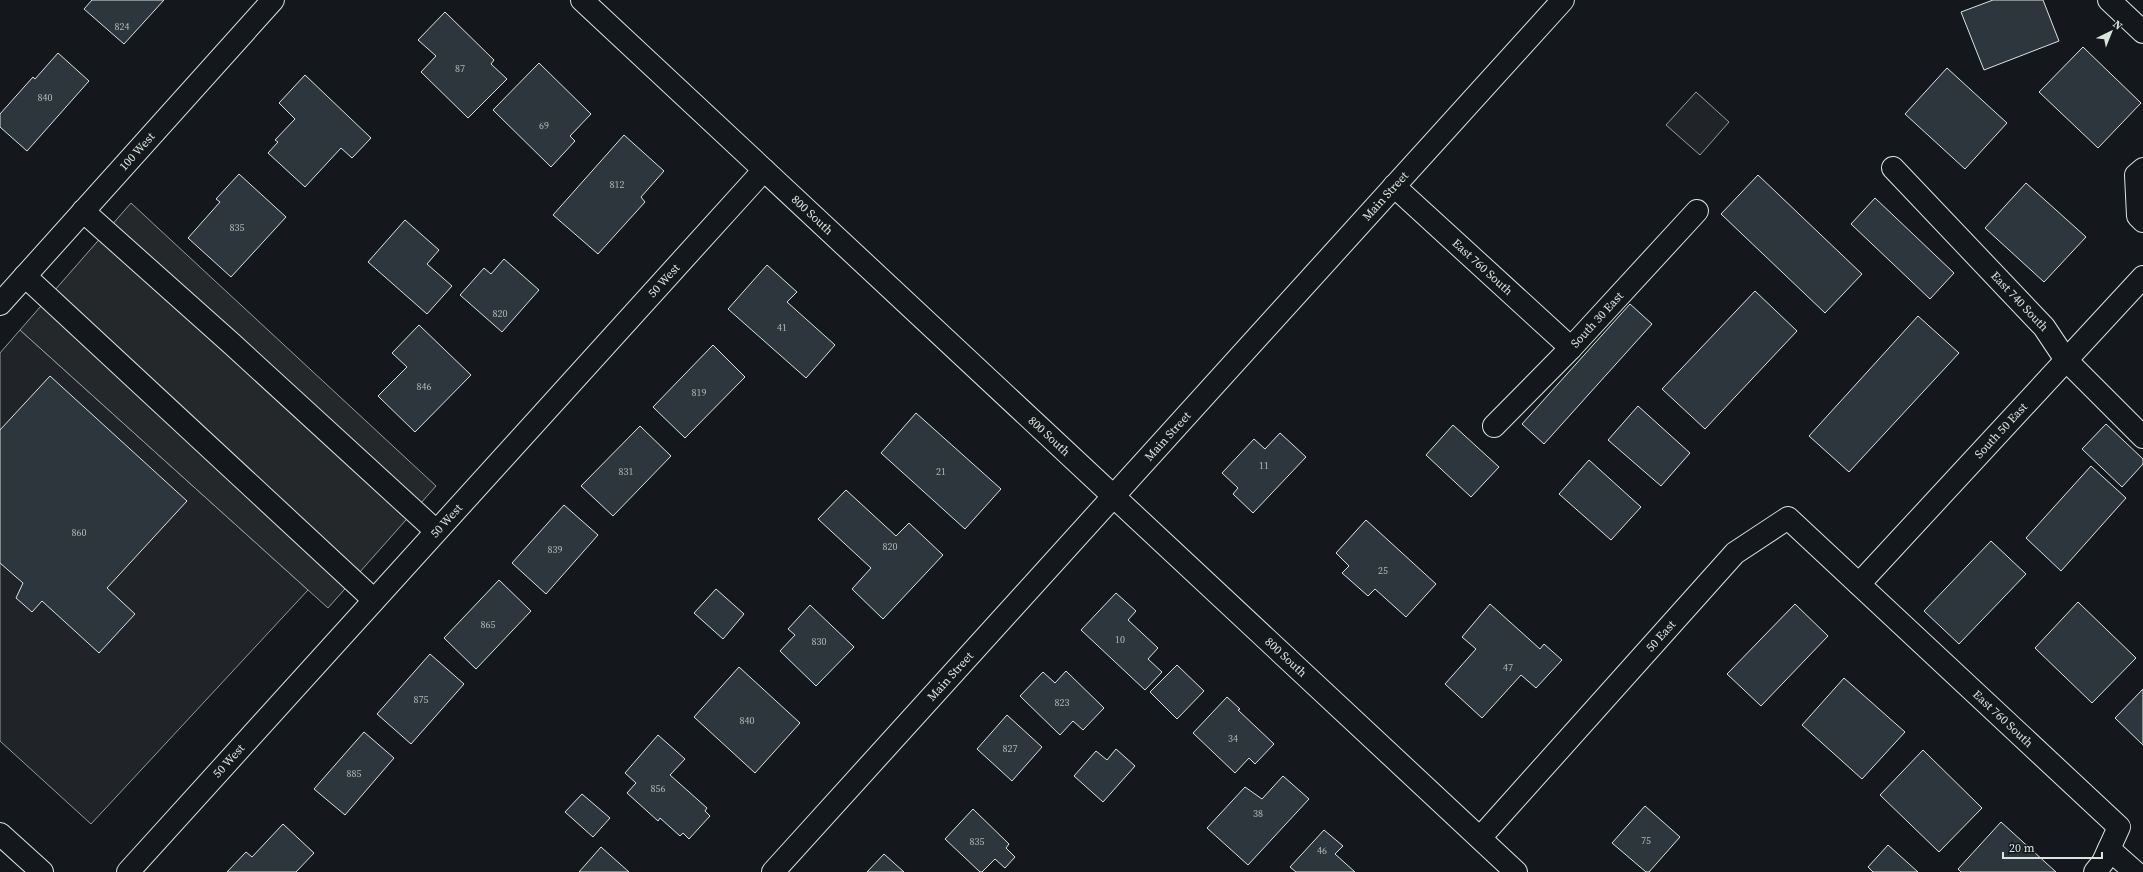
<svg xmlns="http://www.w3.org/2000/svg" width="2143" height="872" viewBox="0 0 2143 872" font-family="'Source Serif 4',serif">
<rect width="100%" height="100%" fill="#14181c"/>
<g fill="#202428" stroke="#939e99">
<polygon points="1696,92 1729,122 1700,155 1666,125"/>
<polygon points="20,330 308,590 91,824 0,741 0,353"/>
</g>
<polygon fill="#24282b" stroke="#939e99" points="131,203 436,486 328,608 20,330"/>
<g fill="#2c363c" stroke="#d8e6dc">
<polygon points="92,0 164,0 124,44 84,9"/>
<polygon points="1993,0 2043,0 2059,41 1984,70 1961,12"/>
<polygon points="445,12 494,60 491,64 507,79 468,118 421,72 436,56 418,40"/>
<polygon points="2083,47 2141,103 2098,148 2039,92"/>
<polygon points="58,53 89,81 27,151 0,127 0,114 33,77 35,79"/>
<polygon points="539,63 591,114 570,136 575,141 551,167 493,110"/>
<polygon points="1947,68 2007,123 1965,169 1905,114"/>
<polygon points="305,75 371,138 352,158 341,148 305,187 268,153 278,142 275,140 295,119 279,103"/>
<polygon points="624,135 664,171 641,197 645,202 598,254 553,215"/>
<polygon points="239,174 286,217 231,277 188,238 220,202 216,199"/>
<polygon points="1758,175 1862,274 1825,313 1721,214"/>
<polygon points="2026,183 2086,237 2044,282 1985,228"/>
<polygon points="1875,198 1954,273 1930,299 1851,224"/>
<polygon points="405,220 439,250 427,264 452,286 427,314 368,262"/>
<polygon points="504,259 539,290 502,332 460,295 484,268 491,274"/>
<polygon points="767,265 797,292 787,302 835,345 806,378 728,309"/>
<polygon points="1755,291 1797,331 1705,429 1662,389"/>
<polygon points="1630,304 1652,324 1544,444 1522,424"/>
<polygon points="1918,316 1959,353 1849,472 1809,436"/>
<polygon points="419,325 471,375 415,432 378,396 407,367 392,353"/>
<polygon points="713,345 745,377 685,438 653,407"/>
<polygon points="50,376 187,501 107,588 135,614 99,653 42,601 32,612 16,598 23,583 0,563 0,430"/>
<polygon points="1638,406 1690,453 1661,486 1608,440"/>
<polygon points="916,413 1001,489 965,529 881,453"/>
<polygon points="2106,424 2143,459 2143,464 2122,487 2082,449"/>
<polygon points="1453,425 1499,467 1471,497 1426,455"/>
<polygon points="640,426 671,456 613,516 581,486"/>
<polygon points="1280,433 1306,457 1253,513 1233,494 1238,488 1222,473 1254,439 1265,449"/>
<polygon points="1589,460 1641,507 1611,540 1559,494"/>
<polygon points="2091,466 2126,498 2061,571 2026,538"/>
<polygon points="846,490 896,536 909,523 943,555 883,619 852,589 871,568 818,519"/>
<polygon points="564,505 598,535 546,594 512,563"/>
<polygon points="1366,520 1436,584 1406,617 1375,589 1368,596 1342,573 1349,566 1336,553"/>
<polygon points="1991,541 2026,574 1959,644 1924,611"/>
<polygon points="499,580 531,611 476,669 444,638"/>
<polygon points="716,589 744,614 723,639 694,613"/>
<polygon points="1116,593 1136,611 1128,620 1158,648 1148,659 1162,672 1145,690 1081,630"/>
<polygon points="2078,602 2136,658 2092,703 2035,648"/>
<polygon points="1490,604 1540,649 1544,644 1562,660 1536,688 1521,675 1482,718 1445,684 1476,649 1462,637"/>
<polygon points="1795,604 1828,636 1761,706 1727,674"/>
<polygon points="810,605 854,647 816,686 780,651 795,635 788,629"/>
<polygon points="430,654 464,684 411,744 377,714"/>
<polygon points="1177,665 1204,691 1177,719 1150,692"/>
<polygon points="739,667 800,723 755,773 694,717"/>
<polygon points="1066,671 1104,708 1083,730 1073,721 1060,735 1020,696 1043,672 1055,683"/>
<polygon points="1844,678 1905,732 1862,779 1802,725"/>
<polygon points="2143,689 2143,745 2115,718"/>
<polygon points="1227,697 1240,709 1238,710 1274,744 1255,764 1249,758 1235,773 1193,733"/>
<polygon points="1007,715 1042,747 1012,781 977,749"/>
<polygon points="364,732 394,758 345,815 314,789"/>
<polygon points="658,735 685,759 670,775 707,808 705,811 710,816 689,839 683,833 680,836 660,818 658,821 627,793 636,783 625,773"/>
<polygon points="1116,749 1135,766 1103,802 1074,776 1096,751 1107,760"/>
<polygon points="1923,750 1982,808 1939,852 1880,795"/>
<polygon points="1283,776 1309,799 1248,865 1207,828 1245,787 1262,799"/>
<polygon points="582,794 610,818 593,837 565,812"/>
<polygon points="1645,806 1680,837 1649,872 1646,872 1612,843"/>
<polygon points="973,809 1009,844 1006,848 1015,857 1005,868 995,859 982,872 980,872 945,839"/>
<polygon points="2001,822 2056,872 1961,872 1958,869"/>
<polygon points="283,824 314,853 296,872 227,872 246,852 252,857"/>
<polygon points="1324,830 1343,846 1335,854 1355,872 1296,872 1290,867"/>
<polygon points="1888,845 1918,872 1873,872 1868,867"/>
<polygon points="601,847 629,872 579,872"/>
<polygon points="884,854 904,872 867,872"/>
</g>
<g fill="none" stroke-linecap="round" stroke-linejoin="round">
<g stroke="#d8e6dc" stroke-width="24">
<g id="minor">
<polyline points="2109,0 2143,32"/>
<path id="s1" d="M1893,168L2044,327L2066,360L2143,437"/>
<polyline points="2143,169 2136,175 2138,216 2143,221"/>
<path id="s2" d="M1394,186L1571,348"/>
<polyline points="83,211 232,344 436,531"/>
<polyline points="25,276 374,600"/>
<path id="s3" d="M0,304L273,0"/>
<path id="s4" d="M1494,426L1571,348L1697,211"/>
<path id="s5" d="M1859,584L2143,277"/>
<polyline points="0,834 42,872"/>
<path id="s6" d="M1480,838L1735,553L1788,518L2119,827L2103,862L2095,872"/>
<polyline points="2109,849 2135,872"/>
<path id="s7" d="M128,872L764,170"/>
<path id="s8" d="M773,872L1563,0"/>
</g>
</g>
<g stroke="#d8e6dc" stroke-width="24">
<g id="major">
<path id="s9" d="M582,0L1516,872"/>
</g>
</g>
<use href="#minor" stroke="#14181c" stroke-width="22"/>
<use href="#major" stroke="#14181c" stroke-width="22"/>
</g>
<g text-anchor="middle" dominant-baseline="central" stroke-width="3" stroke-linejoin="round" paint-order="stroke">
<g font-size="10" fill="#adbab4">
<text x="122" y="26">824</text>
<text x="460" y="68">87</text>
<text x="45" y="97">840</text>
<text x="544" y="125">69</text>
<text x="617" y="184">812</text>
<text x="237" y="227">835</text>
<text x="500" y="313">820</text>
<text x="782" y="327">41</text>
<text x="424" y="386">846</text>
<text x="699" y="392">819</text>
<text x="1264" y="465">11</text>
<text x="626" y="471">831</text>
<text x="941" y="471">21</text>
<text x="79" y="532">860</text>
<text x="890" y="546">820</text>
<text x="555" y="549">839</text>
<text x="1383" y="570">25</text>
<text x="488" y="624">865</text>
<text x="1120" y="639">10</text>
<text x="819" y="641">830</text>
<text x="1508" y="667">47</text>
<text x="421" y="699">875</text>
<text x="1062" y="702">823</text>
<text x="747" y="720">840</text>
<text x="1233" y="738">34</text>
<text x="1010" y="748">827</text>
<text x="354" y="773">885</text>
<text x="658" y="788">856</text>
<text x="1258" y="813">38</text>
<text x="1646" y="840">75</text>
<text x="977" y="841">835</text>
<text x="1322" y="850">46</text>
</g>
<g font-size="12" fill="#d8e6dc" stroke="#14181c">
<text stroke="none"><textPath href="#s3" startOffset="205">100 West</textPath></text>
<text stroke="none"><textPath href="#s8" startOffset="912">Main Street</textPath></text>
<text stroke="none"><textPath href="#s9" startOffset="315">800 South</textPath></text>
<text stroke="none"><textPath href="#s2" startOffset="120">East 760 South</textPath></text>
<text stroke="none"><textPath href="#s7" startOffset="798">50 West</textPath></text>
<text stroke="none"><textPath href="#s1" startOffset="184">East 740 South</textPath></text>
<text stroke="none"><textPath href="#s4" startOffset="148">South 30 East</textPath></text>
<text stroke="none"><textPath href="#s5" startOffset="209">South 50 East</textPath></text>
<text stroke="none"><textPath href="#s8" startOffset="588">Main Street</textPath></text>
<text stroke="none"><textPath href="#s9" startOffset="639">800 South</textPath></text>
<text stroke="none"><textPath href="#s7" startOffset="474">50 West</textPath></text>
<text stroke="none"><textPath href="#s6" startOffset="271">50 East</textPath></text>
<text stroke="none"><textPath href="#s9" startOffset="963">800 South</textPath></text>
<text stroke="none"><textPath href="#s8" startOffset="264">Main Street</textPath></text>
<text stroke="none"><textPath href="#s6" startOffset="740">East 760 South</textPath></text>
<text stroke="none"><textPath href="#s7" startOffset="150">50 West</textPath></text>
</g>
</g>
<g transform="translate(2111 32) rotate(43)" stroke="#14181c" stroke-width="3" paint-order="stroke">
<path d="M0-3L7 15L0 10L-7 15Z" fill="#d8e6dc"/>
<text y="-6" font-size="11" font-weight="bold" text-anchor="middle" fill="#d8e6dc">N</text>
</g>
<path d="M2003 852v6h99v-6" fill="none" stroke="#d8e6dc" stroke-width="2"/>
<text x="2009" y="852" font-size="12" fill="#d8e6dc" stroke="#14181c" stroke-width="3" paint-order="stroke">20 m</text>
</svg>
